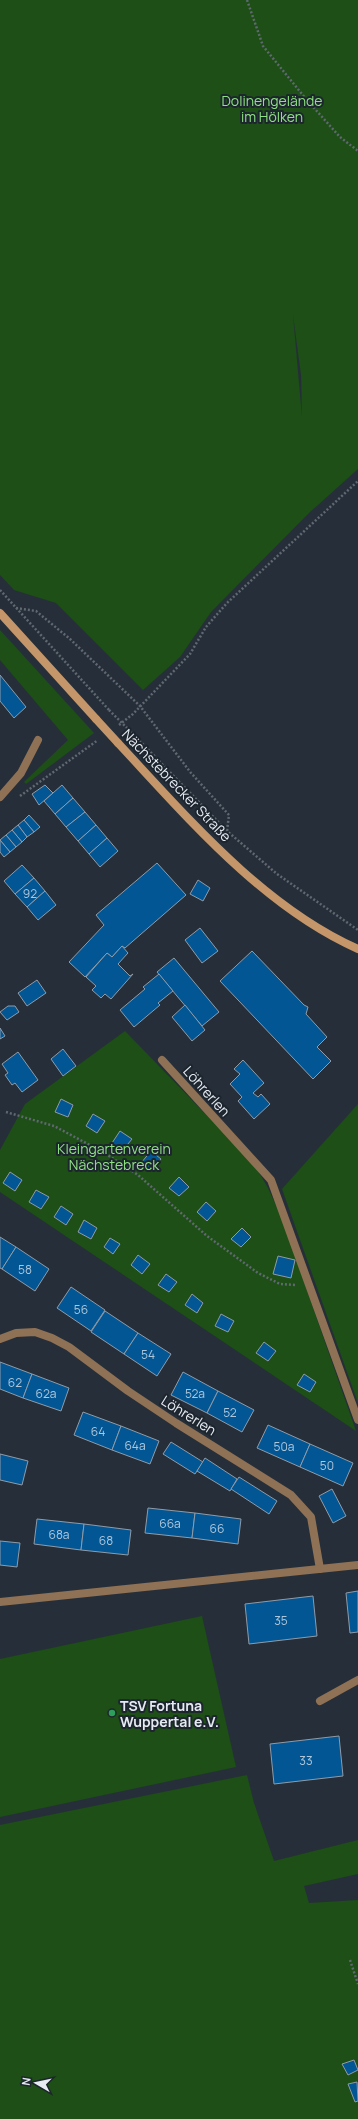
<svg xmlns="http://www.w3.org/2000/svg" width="358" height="2119" viewBox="0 0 358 2119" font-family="Manrope,sans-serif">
<rect width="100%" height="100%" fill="#262f39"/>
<g fill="#1d4f16" fill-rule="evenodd">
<path d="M0,0H358V469L309,513L211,612L180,657L143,690L56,603L14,590L0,575ZM293,315L301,375L302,417Z"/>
<polygon points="0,630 94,733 26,784 24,782 68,740 0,660"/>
<polygon points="125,1031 254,1164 268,1188 281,1216 356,1431 0,1192 0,1150 25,1104"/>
<polygon points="358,1104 358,1403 282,1189"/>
<polygon points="202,1616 236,1767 0,1817 0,1659"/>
<polygon points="247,1775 254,1803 274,1861 358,1840 358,1874 304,1886 309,1903 358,1900 358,2119 0,2119 0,1825"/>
</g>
<g fill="#035694" stroke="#909ba7">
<polygon points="0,675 26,707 14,718 0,701"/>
<polygon points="45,785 53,793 39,805 32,794"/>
<polygon points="62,785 73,798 55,814 44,801"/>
<polygon points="73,798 85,812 66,827 55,814"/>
<polygon points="85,812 96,825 78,841 66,827"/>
<polygon points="29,815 40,827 34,832 24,820"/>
<polygon points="24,820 34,832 27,837 18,825"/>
<polygon points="18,825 27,837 22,842 12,830"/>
<polygon points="96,825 107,838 89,854 78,841"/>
<polygon points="12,830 22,842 16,847 6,835"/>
<polygon points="6,835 16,847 10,852 0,840"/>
<polygon points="107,838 118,851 100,867 89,854"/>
<polygon points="0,840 10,852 4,857 0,852"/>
<polygon points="157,863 186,895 125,948 122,946 112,957 107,953 85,977 69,962 104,925 96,915"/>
<polygon points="22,865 34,878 15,894 4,881"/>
<polygon points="34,878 45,891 27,907 15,894"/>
<polygon points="198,880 210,888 203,901 190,894"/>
<polygon points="45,891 56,905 38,920 27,907"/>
<polygon points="200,928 218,951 202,963 185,940"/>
<polygon points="122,946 128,953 118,964 130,976 133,974 111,999 105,994 101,998 92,990 96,986 86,977 107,953 112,957"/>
<polygon points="252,951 304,1005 308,1007 306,1014 327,1037 317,1047 331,1061 313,1079 220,981"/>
<polygon points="174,958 219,1012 202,1026 157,972"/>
<polygon points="159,974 173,991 158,1003 160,1005 134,1027 120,1010 145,989 143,987"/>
<polygon points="37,980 46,993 27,1006 18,993"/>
<polygon points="185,1005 205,1030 192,1041 172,1017"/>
<polygon points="8,1006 15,1006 19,1012 7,1020 0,1012"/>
<polygon points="0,1028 5,1036 0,1039"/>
<polygon points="63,1049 76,1066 63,1076 51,1059"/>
<polygon points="18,1052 38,1080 22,1092 15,1083 12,1085 5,1075 8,1073 2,1064"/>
<polygon points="243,1060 264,1083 253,1093 258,1097 261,1094 270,1104 254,1119 238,1101 242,1097 230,1084 240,1074 234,1069"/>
<polygon points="61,1099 73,1105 68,1117 55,1112"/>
<polygon points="93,1114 105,1121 97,1133 86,1126"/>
<polygon points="120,1131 132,1139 123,1150 112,1143"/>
<polygon points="151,1151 161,1159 152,1170 141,1163"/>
<polygon points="10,1172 22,1180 15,1191 3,1183"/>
<polygon points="179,1177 189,1187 179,1196 169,1188"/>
<polygon points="36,1190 49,1197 41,1209 29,1202"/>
<polygon points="206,1202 216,1211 207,1221 197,1212"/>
<polygon points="61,1206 73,1214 66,1225 54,1217"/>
<polygon points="84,1220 97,1228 91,1239 78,1232"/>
<polygon points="242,1228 251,1237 241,1247 231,1239"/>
<polygon points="0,1237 16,1247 2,1269 0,1268"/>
<polygon points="110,1238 120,1244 113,1254 104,1247"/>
<polygon points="16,1247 49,1269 35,1291 2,1269"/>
<polygon points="138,1255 150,1264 142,1274 131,1265"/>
<polygon points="278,1256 295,1260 291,1278 273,1274"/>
<polygon points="166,1274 177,1282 169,1292 158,1285"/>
<polygon points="71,1287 105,1310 91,1331 57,1308"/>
<polygon points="192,1294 203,1303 197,1313 185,1305"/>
<polygon points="105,1311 138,1333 124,1354 91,1332"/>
<polygon points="221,1314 234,1321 228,1332 215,1326"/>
<polygon points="138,1333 171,1354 157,1376 124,1354"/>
<polygon points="264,1342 276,1351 268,1361 256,1353"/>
<polygon points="0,1362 32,1374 23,1398 0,1389"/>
<polygon points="183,1372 218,1391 207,1413 171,1395"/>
<polygon points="32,1374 69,1388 61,1411 23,1398"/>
<polygon points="304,1374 316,1382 310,1392 297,1385"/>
<polygon points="218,1391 254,1410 242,1432 207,1413"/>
<polygon points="83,1412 121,1426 112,1450 74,1435"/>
<polygon points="268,1425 310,1444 300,1467 257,1448"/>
<polygon points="121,1426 159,1441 150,1464 112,1450"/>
<polygon points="171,1442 203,1462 195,1474 163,1454"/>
<polygon points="310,1444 353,1463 343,1486 300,1467"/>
<polygon points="0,1454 28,1461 22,1485 0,1480"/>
<polygon points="205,1458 237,1479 230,1491 197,1471"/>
<polygon points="239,1477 277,1501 269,1514 231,1489"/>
<polygon points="332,1489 346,1516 333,1523 319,1496"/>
<polygon points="148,1508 195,1513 192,1538 145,1533"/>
<polygon points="195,1513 241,1519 238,1544 192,1538"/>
<polygon points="37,1519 84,1524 81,1550 34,1544"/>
<polygon points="84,1524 131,1530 128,1555 81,1550"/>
<polygon points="0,1541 20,1543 17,1567 0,1565"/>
<polygon points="358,1591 358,1632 350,1633 346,1593"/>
<polygon points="313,1596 317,1636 249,1644 245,1604"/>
<polygon points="339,1736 343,1776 274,1784 270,1744"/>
<polygon points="354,2060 358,2070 348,2075 342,2064"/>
<polygon points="357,2082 358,2101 355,2102 348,2084"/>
</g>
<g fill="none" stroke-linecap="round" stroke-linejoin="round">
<g stroke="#606871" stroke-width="2.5" stroke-dasharray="2 2" stroke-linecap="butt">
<polyline points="247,0 263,46 306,99 340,137 358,151"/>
<polyline points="0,590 109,710"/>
<polyline points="16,608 36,611 70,639 140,706 191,773 229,815 227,831"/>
<polyline points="119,725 133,714 190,654 206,627 227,603 358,481"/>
<polyline points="131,732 227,831 277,874 358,930"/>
<polyline points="20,796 98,740"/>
<polyline points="6,1112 54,1126 103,1152 138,1175 207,1236 258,1273 280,1284 296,1285"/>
<polyline points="350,1960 358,1984"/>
</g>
<polyline stroke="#8f7155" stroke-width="8" points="162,1060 271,1180 358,1420"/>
<g stroke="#8f7155" stroke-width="8">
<polyline points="0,797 21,773 38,740"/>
<polyline points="0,1339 16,1333 35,1332 52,1338 69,1347 128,1391 176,1423 291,1495 311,1517 320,1569"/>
<polyline points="0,1602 358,1565"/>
<polyline points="320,1701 358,1680"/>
</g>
<g stroke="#c59669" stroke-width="8">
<polyline points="0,613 96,719"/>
<path d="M118,743C187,817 263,907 358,949"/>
</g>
<polyline stroke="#606871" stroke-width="2.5" stroke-dasharray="2 2" stroke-linecap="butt" points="109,710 131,732"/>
<polyline stroke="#c59669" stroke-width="8" points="96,719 118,743"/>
</g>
<circle fill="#2e9e5b" stroke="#1d252e" stroke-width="1.5" cx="112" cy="1713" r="4"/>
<g text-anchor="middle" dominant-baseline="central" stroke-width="4" stroke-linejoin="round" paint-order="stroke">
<g font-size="12" fill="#adc6da">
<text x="30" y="893">92</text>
<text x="25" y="1269">58</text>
<text x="81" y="1309">56</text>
<text x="148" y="1354">54</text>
<text x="15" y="1382">62</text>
<text x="46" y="1393">62a</text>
<text x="195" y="1393">52a</text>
<text x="230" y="1412">52</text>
<text x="98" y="1431">64</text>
<text x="135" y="1445">64a</text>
<text x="284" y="1446">50a</text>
<text x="327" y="1465">50</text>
<text x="170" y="1523">66a</text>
<text x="217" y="1528">66</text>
<text x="59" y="1534">68a</text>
<text x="106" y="1540">68</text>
<text x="281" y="1620">35</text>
<text x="306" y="1760">33</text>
</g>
<g font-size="14" fill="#8ee182" stroke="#1d252e">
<text x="272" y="100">Dolinengelände<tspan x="272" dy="16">im Hölken</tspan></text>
<text x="114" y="1148">Kleingartenverein<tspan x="114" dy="16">Nächstebreck</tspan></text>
</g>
<g font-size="14" fill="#e6ebf2" stroke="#1d252e">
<text transform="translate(177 785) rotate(46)">Nächstebrecker Straße</text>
<text transform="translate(207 1091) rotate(48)">Löhrerlen</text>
<text transform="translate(189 1415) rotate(32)">Löhrerlen</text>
</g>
<g font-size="14" font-weight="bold" fill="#e6ebf2" stroke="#1d252e" text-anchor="start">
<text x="120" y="1705">TSV Fortuna<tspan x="120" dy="16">Wuppertal e.V.</tspan></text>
</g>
</g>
<g transform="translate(36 2083) rotate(279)" stroke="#1d252e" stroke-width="3" paint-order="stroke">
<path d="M0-3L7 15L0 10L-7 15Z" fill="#e6ebf2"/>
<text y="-6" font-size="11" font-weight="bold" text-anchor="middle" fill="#e6ebf2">N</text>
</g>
</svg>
